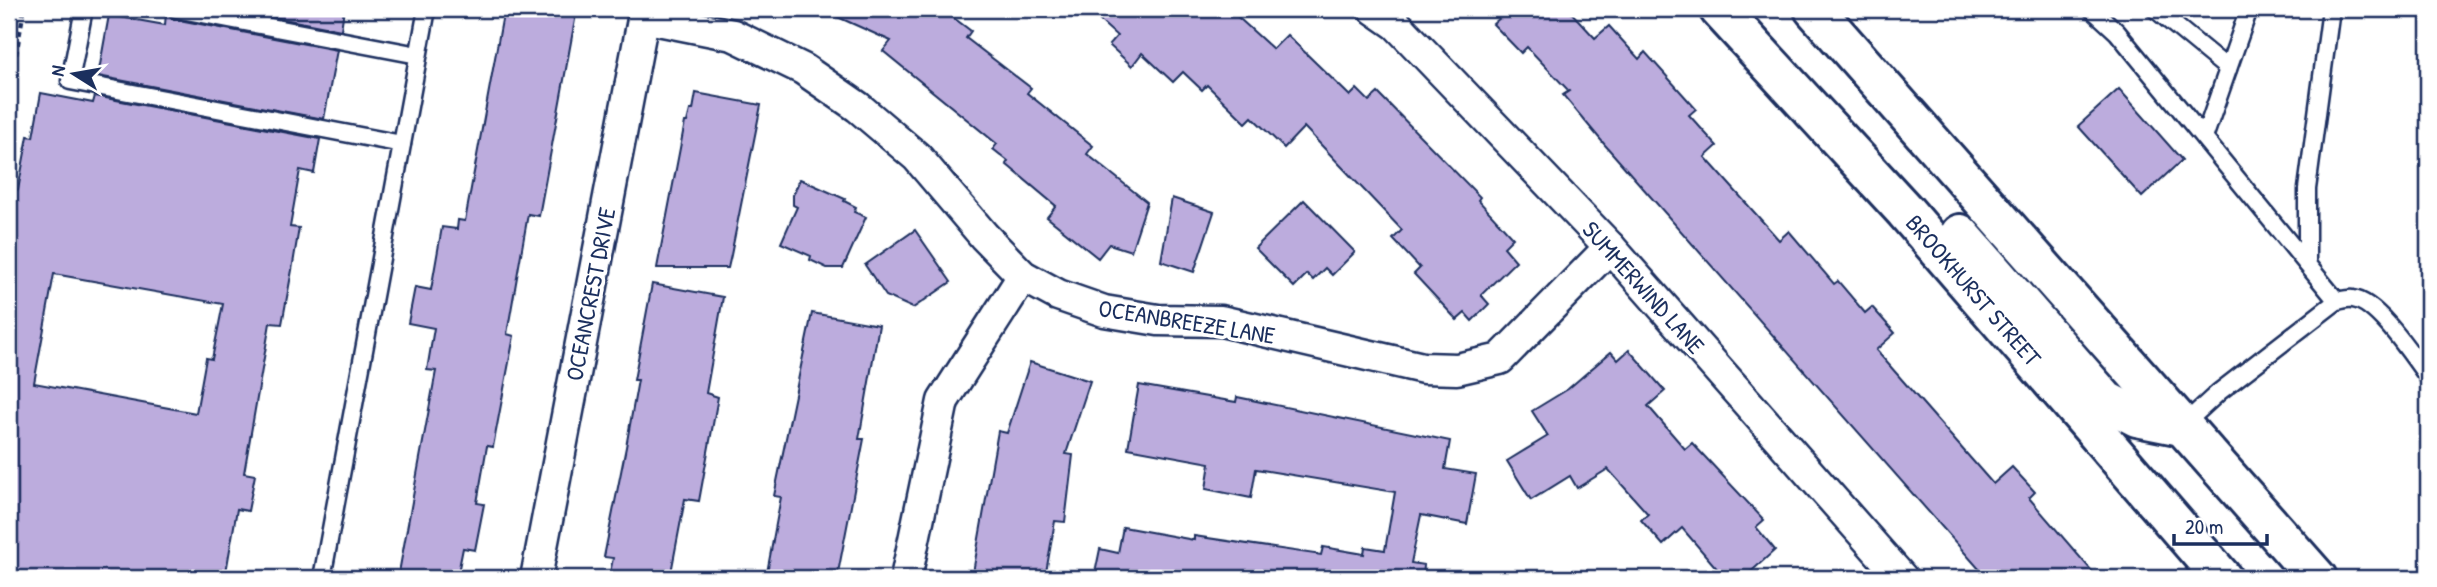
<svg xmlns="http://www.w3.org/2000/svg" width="2437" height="587" viewBox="0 0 2437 587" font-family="'Patrick Hand',sans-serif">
<rect width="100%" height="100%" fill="#fff"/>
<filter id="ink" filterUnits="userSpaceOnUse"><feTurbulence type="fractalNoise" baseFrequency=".0143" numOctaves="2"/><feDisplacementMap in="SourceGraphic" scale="14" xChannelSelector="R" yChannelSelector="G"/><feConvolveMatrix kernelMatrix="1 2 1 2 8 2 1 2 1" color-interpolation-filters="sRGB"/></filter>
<g filter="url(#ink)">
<g fill="#bcacdd" stroke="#1b2f5e" stroke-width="2" fill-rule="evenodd">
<polygon points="231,9 344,9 341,30"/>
<polygon points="504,9 577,9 539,216 528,214 507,334 514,336 493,447 487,446 477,503 484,504 475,550 463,548 457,578 398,578 436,371 427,370 434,328 408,323 415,287 431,290 442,227 457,229 458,220 465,221"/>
<polygon points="820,9 942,9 971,31 966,38 1031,88 1027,93 1093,146 1087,154 1147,202 1131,251 1109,244 1098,258 1047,217 1056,206 1006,164 1008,161 993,149 997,144 883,51 891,41"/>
<polygon points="1087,9 1229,9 1273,49 1287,35 1350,96 1357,89 1369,101 1378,93 1480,197 1478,200 1513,238 1504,247 1516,261 1481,295 1489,304 1472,321 1465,313 1457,320 1414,274 1420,268 1393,239 1402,230 1304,127 1284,148 1252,117 1246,123 1207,85 1202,90 1183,72 1173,82 1142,53 1132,66 1109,45 1117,36"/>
<polygon points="1510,9 1568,9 1595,38 1609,26 1639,59 1645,52 1696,109 1689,115 1717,146 1705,157 1779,240 1789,231 1834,284 1838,281 1865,313 1872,307 1895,333 1876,350 1993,484 2012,467 2035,492 2029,498 2098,578 1987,578 1605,145 1563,95 1569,91 1527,47 1521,53 1493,24"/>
<polygon points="166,13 174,19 337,50 324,119 98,76 109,15 165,25"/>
<polygon points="2119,89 2182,160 2142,197 2078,126"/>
<path d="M41,93L93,103L95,96L320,139L314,173L300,170L290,227L299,228L292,270L282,324L270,323L244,473L255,475L248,511L237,509L225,578H44L9,572V188L18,190L28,136L33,137ZM54,274L223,304L212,359L206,358L196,413L34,383Z"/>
<polygon points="696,93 761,105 731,255 728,268 657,268 685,122 687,122 690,110 693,110"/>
<polygon points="800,179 845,199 844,201 856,207 854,212 866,217 843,268 827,268 810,260 811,256 781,243 797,207 793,205 793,195"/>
<polygon points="1172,198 1214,212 1194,272 1161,261"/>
<polygon points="1304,200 1355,252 1332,275 1325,268 1313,280 1307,274 1294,287 1255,248"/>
<polygon points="915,230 951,282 913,308 886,296 865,265"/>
<polygon points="652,284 723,297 706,393 718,397 699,501 685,499 670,578 609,578 613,558 604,557 626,447 638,380 634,380"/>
<polygon points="812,313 879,325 859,439 864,439 837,578 766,578 781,497 774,496"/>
<polygon points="1629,350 1665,391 1648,406 1685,449 1692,443 1764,520 1756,527 1775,550 1744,578 1725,578 1682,528 1663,545 1641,520 1648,514 1608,469 1577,488 1570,476 1531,500 1507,461 1548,436 1532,411 1568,389 1611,352 1618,360"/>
<polygon points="1030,362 1090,381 1066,454 1073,455 1065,522 1055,521 1045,578 972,578 998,431 1007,433"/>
<polygon points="1139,385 1236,402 1237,397 1450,441 1445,469 1476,474 1467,524 1421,515 1411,563 1424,565 1423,578 1094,578 1100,549 1118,553 1123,527 1194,540 1194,536 1321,555 1323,547 1364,554 1365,547 1385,550 1395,492 1256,469 1251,498 1206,489 1210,463 1128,448"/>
</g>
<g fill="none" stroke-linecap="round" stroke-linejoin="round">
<g stroke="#1b2f5e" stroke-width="21">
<g id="service">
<polyline points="84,9 70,81 402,144"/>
<polyline points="176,9 418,55"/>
<polyline points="2092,9 2117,32 2337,301"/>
<polyline points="2155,9 2228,69"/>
<polyline points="2204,138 2249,9"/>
<polyline points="2307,264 2307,189 2331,9"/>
<path d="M2182,426L2219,392L2337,301C2342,300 2349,298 2353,299C2378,302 2413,357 2428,377"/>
<polyline points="322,578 427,9"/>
</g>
</g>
<g stroke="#1b2f5e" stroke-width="35">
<g id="minor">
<polyline points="1374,9 1397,25 1610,247 1902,578"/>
<polyline points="643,17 733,35 803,69 858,107 917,157 984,236 1023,276 1058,295 1104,311 1158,320 1221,321 1423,368 1457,369 1500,359 1610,247"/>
<polyline points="536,578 645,9"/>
<polyline points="906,578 943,401 1023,276"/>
</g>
</g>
<g stroke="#1b2f5e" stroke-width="44">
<g id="primary">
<polyline points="1719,9 1905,211 2222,578"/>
<polyline points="1814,9 2317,578"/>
<polyline points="1960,234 2106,401 2137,417 2182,426"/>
</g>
</g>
<polyline stroke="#1b2f5e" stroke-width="4.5" stroke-dasharray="5 5" stroke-linecap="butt" points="9,94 24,9"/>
<use href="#service" stroke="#fff" stroke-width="16"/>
<use href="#minor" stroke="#fff" stroke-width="30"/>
<use href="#primary" stroke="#fff" stroke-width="38"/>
</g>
</g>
<g text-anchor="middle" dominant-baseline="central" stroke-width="7" stroke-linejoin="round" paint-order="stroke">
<g font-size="24" fill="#1b2f5e" stroke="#fff">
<text transform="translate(1644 287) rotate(48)">SUMMERWIND LANE</text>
<text transform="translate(1974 290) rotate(49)">BROOKHURST STREET</text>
<text transform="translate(590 294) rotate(-79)">OCEANCREST DRIVE</text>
<text transform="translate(1187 321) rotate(9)">OCEANBREEZE LANE</text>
</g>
</g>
<rect width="2437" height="587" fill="none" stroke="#fff" stroke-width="35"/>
<rect x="18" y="18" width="2402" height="552" fill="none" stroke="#1b2f5e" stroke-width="2.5" filter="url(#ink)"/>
<g transform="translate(74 74) rotate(281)" stroke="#ffffff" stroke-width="5" paint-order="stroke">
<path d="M0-5L12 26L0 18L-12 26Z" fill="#1b2f5e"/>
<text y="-10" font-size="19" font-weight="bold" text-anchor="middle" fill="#1b2f5e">N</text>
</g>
<path d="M2174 534v10h93v-10" fill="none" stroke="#1b2f5e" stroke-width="3.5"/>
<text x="2185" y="534" font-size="21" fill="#1b2f5e" stroke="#ffffff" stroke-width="5" paint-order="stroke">20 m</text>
</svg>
